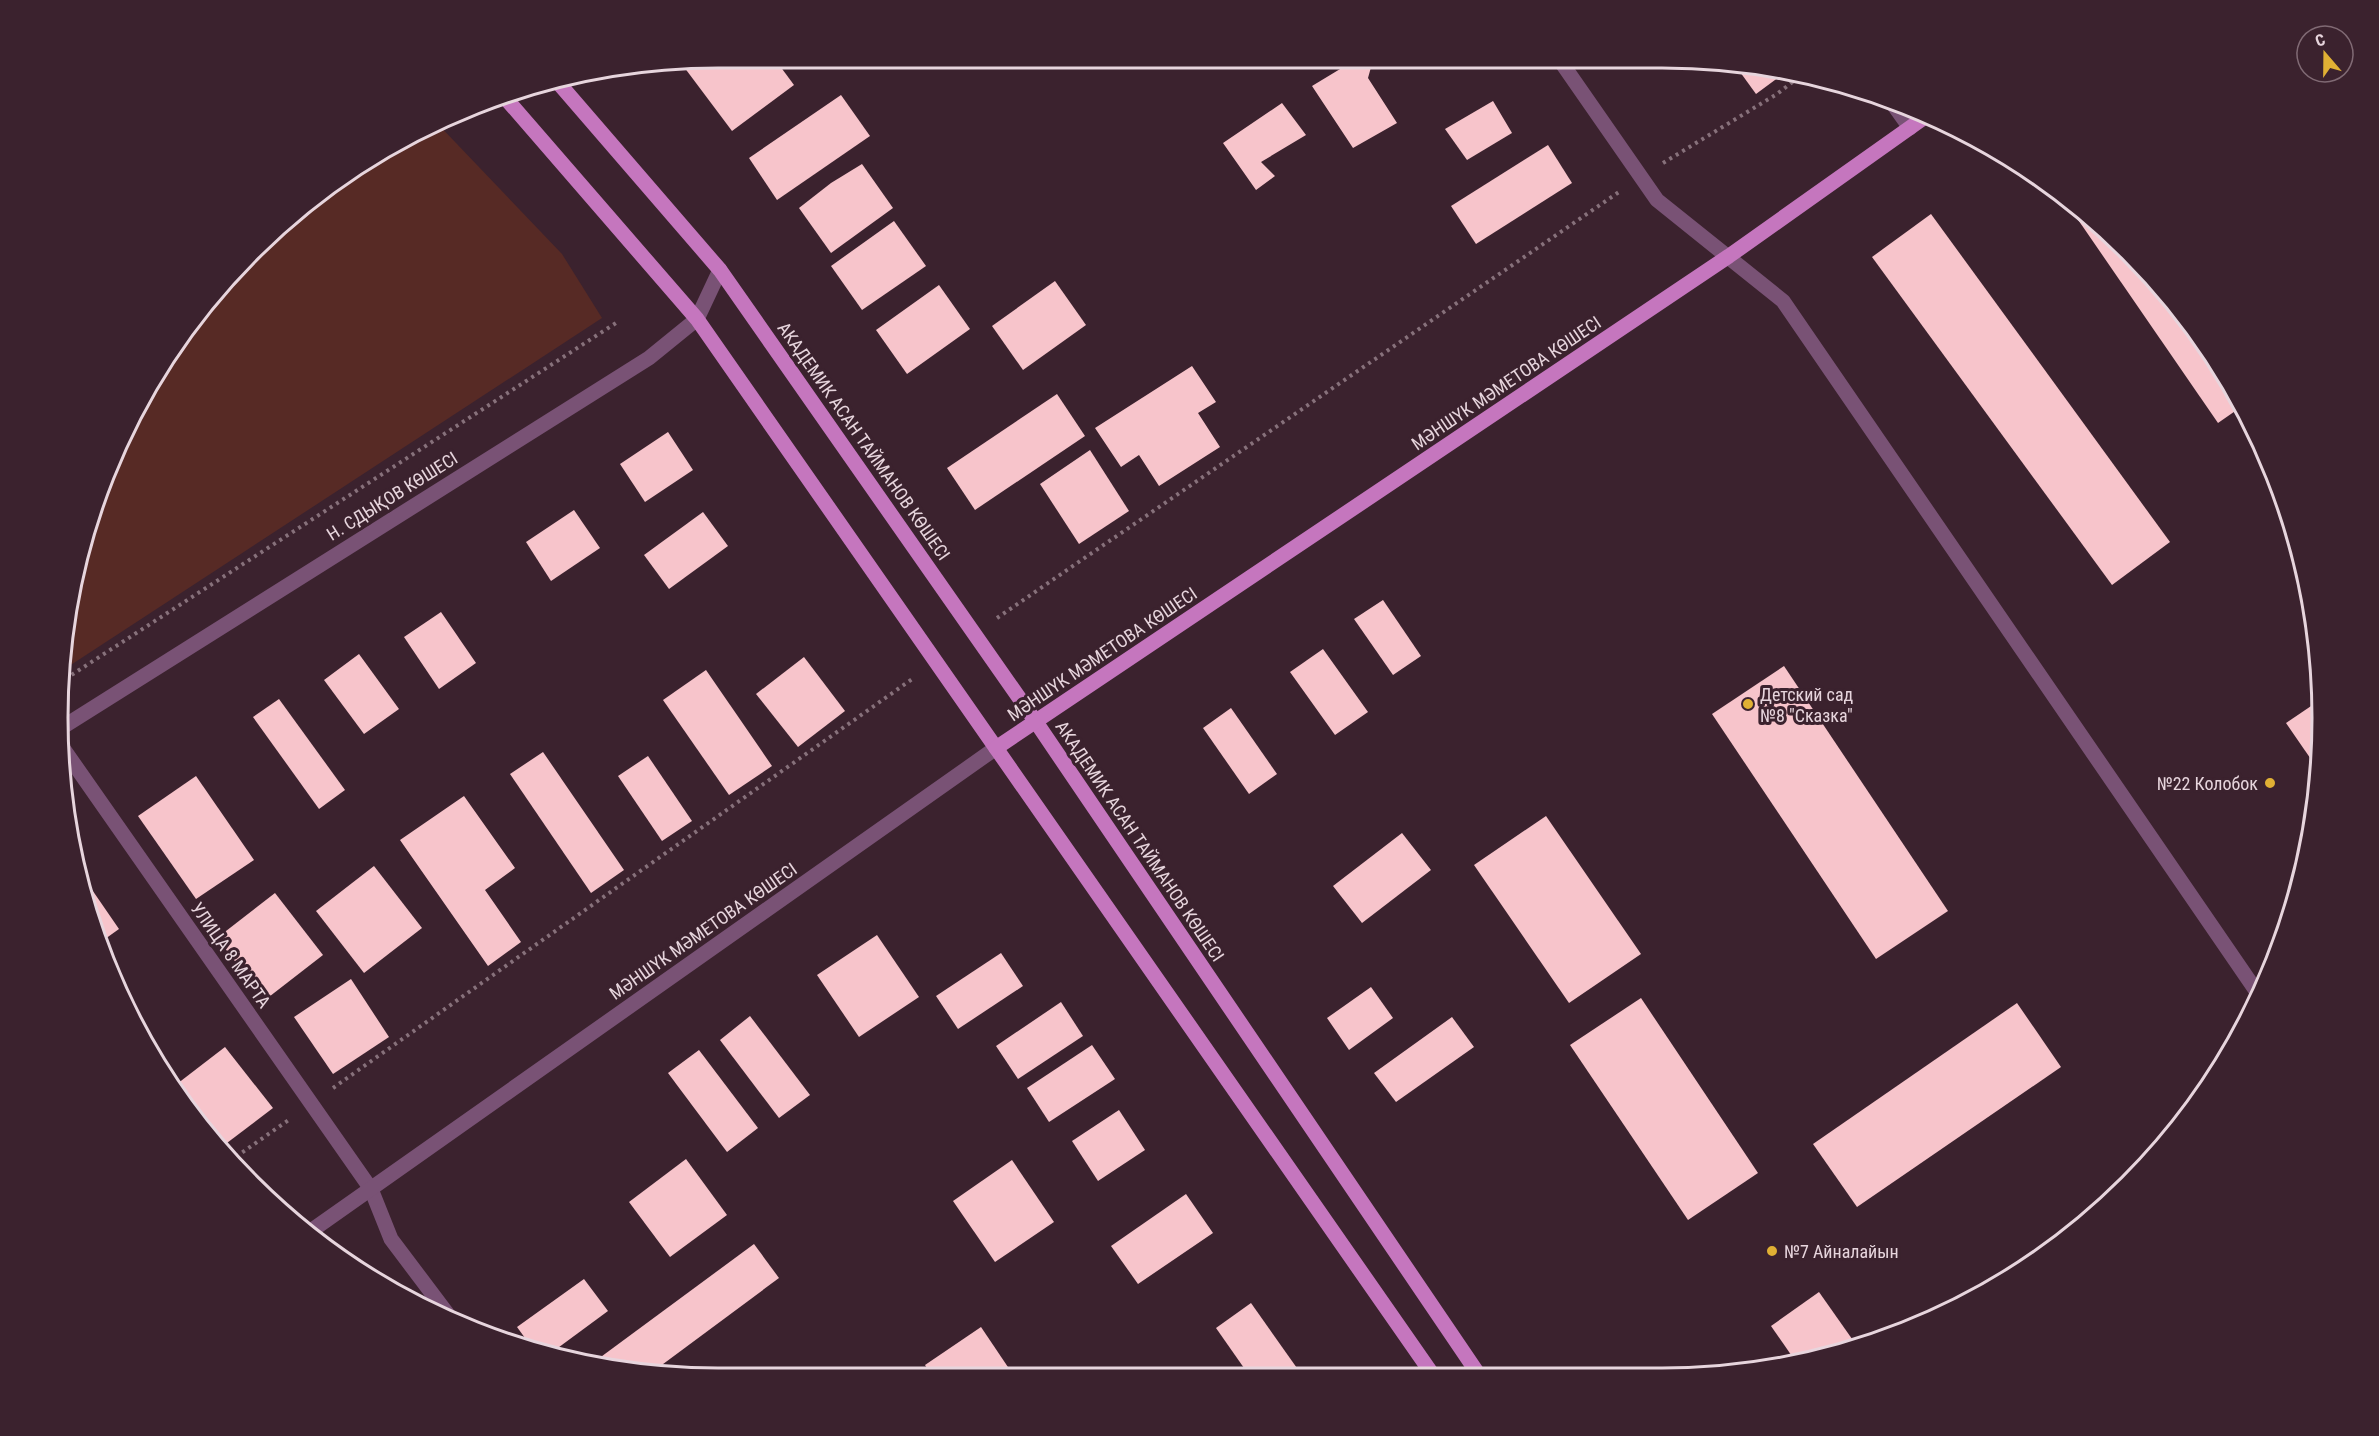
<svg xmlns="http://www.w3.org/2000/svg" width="2379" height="1436" viewBox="0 0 2379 1436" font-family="'Roboto Condensed',sans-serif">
<rect width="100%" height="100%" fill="#3b222e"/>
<polygon fill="#572a25" points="435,121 562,254 602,318 60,672 63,631 92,506 169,350 250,251 316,193"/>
<g fill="#f7c4cb">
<polygon points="1355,60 1373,60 1368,78 1397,123 1353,148 1312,86"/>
<polygon points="777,62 794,85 732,131 681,63"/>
<polygon points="1735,65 1738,65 1783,74 1756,94"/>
<polygon points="841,95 870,136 777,200 749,158"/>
<polygon points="1493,101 1512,133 1467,160 1445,129"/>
<polygon points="1282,103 1306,135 1261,162 1275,176 1256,190 1223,143"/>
<polygon points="1548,145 1572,183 1476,244 1451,206"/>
<polygon points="862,164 893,208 831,253 799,208 831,183"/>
<polygon points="2061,195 2129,251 2211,351 2241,407 2218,423"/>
<polygon points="1931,214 2170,542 2112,585 1872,257"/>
<polygon points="894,221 926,266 862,310 831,266"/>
<polygon points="1055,281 1086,325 1023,370 992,326"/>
<polygon points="939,285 970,329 907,374 876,330"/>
<polygon points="1192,366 1216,402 1198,413 1220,447 1159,486 1139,455 1121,467 1095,428"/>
<polygon points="1057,394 1085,436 975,510 947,468"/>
<polygon points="668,432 693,470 645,502 620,464"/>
<polygon points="1090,450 1129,511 1079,544 1040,484"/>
<polygon points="574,510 600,548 551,581 526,542"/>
<polygon points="703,512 728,546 669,589 644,555"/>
<polygon points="1383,600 1421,656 1393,675 1354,619"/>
<polygon points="441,612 476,663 439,689 404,637"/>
<polygon points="1323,649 1368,712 1335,735 1290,672"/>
<polygon points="359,654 399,709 364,734 324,680"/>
<polygon points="804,657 845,711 798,747 756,694"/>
<polygon points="1784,666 1948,911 1876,959 1712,714"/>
<polygon points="706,670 772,766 729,795 663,700"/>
<polygon points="279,699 345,790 319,809 253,717"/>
<polygon points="2320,700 2322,718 2317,768 2286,723"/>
<polygon points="1231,708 1277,774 1249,794 1203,728"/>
<polygon points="543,752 624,870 591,893 510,774"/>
<polygon points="648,756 692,821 662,841 618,776"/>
<polygon points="196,776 254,860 196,899 138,816"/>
<polygon points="464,796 515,868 485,890 521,942 488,966 400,840"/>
<polygon points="1546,816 1641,954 1569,1003 1474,865"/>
<polygon points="1402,833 1431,870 1362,923 1333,886"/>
<polygon points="75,865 119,929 98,944 92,931"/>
<polygon points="374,866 422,928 364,973 316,911"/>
<polygon points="275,893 323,955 265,1000 217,938"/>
<polygon points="877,935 919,997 859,1037 817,975"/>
<polygon points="1001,953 1023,986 958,1029 936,996"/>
<polygon points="351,979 389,1037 333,1074 294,1017"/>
<polygon points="1371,987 1393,1018 1349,1050 1327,1018"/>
<polygon points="1641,998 1758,1173 1688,1220 1570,1045"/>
<polygon points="1061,1002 1083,1036 1018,1079 996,1046"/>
<polygon points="2017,1003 2061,1067 1857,1207 1813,1144"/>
<polygon points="750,1016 810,1095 779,1118 720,1040"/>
<polygon points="1452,1017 1474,1047 1396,1102 1374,1073"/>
<polygon points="1092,1045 1115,1079 1049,1122 1027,1088"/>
<polygon points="225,1047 273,1108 219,1149 193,1120 173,1087"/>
<polygon points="699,1050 758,1128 727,1152 668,1073"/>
<polygon points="1119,1110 1145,1150 1098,1181 1072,1141"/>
<polygon points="686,1159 727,1215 670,1257 629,1202"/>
<polygon points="1012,1160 1054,1222 995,1262 953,1201"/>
<polygon points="1186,1194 1213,1233 1138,1284 1111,1246"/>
<polygon points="754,1244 779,1278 651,1373 594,1362"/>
<polygon points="584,1279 608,1311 551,1353 533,1349 517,1327"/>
<polygon points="1819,1292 1857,1346 1832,1356 1796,1362 1771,1326"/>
<polygon points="1251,1303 1304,1378 1251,1378 1216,1328"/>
<polygon points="981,1327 1014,1376 933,1378 925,1365"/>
</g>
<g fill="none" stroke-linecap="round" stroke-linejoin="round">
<g stroke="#87717b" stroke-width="4" stroke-dasharray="3 4.5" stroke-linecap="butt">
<polyline points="1663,163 1777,94 1799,77"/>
<polyline points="997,618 1619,192"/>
<polyline points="59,683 619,321"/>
<polyline points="333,1088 915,677"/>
<polyline points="230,1161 290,1119"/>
</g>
<g stroke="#795275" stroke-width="15">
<polyline points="1559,59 1657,200 1783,301 2259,995"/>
<polyline points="1890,100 1910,128"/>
<polyline points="58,730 649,358 697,319 720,270"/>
<polyline points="60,744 371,1189 391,1239 449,1316"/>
<polyline points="308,1233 996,748"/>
</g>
<g stroke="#c576be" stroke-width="15">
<polyline points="556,80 720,270 1036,722 1481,1378"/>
<polyline points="502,94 697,319 1435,1378"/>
<polyline points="996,748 1729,256 1925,117"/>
</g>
</g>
<g fill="#e0b034" stroke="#3b222e" stroke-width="2">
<circle cx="1748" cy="704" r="6"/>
<circle cx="2270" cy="783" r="6"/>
<circle cx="1772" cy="1251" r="6"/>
</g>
<g text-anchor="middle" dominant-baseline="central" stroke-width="6" stroke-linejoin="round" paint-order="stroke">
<g font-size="18" fill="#e7d5dd" stroke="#3b222e">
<text transform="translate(1506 383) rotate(-34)">МӘНШҮК МӘМЕТОВА КӨШЕСІ</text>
<text transform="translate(864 441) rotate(55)">АКАДЕМИК АСАН ТАЙМАНОВ КӨШЕСІ</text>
<text transform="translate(392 496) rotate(-32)">Н. СДЫҚОВ КӨШЕСІ</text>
<text transform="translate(1102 654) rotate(-34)">МӘНШҮК МӘМЕТОВА КӨШЕСІ</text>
<text transform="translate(1140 841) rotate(56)">АКАДЕМИК АСАН ТАЙМАНОВ КӨШЕСІ</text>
<text transform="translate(703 931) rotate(-35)">МӘНШҮК МӘМЕТОВА КӨШЕСІ</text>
<text transform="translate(231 955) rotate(55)">УЛИЦА 8 МАРТА</text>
</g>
<g font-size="18" fill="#e7d5dd" stroke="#3b222e" text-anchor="start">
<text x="1760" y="694">Детский сад<tspan x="1760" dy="21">№8 "Сказка"</tspan></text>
<text x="2258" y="783" text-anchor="end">№22 Колобок</text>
<text x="1784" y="1251">№7 Айналайын</text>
</g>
</g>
<path d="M0 0H2379V1436H0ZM718 68H1662A650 650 0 0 1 2312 718V718A650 650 0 0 1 1662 1368H718A650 650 0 0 1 68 718V718A650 650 0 0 1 718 68Z" fill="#3b222e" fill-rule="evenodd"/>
<path fill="none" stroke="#e7d5dd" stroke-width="3" d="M718 68H1662A650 650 0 0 1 2312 718V718A650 650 0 0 1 1662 1368H718A650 650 0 0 1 68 718V718A650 650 0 0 1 718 68Z"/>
<g transform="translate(2325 54) rotate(340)"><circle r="28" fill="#3b222e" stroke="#806a74" stroke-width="1.5"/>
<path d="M0-4.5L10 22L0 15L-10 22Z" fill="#e0b034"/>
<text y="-9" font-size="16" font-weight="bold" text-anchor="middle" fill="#e7d5dd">С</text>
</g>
</svg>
